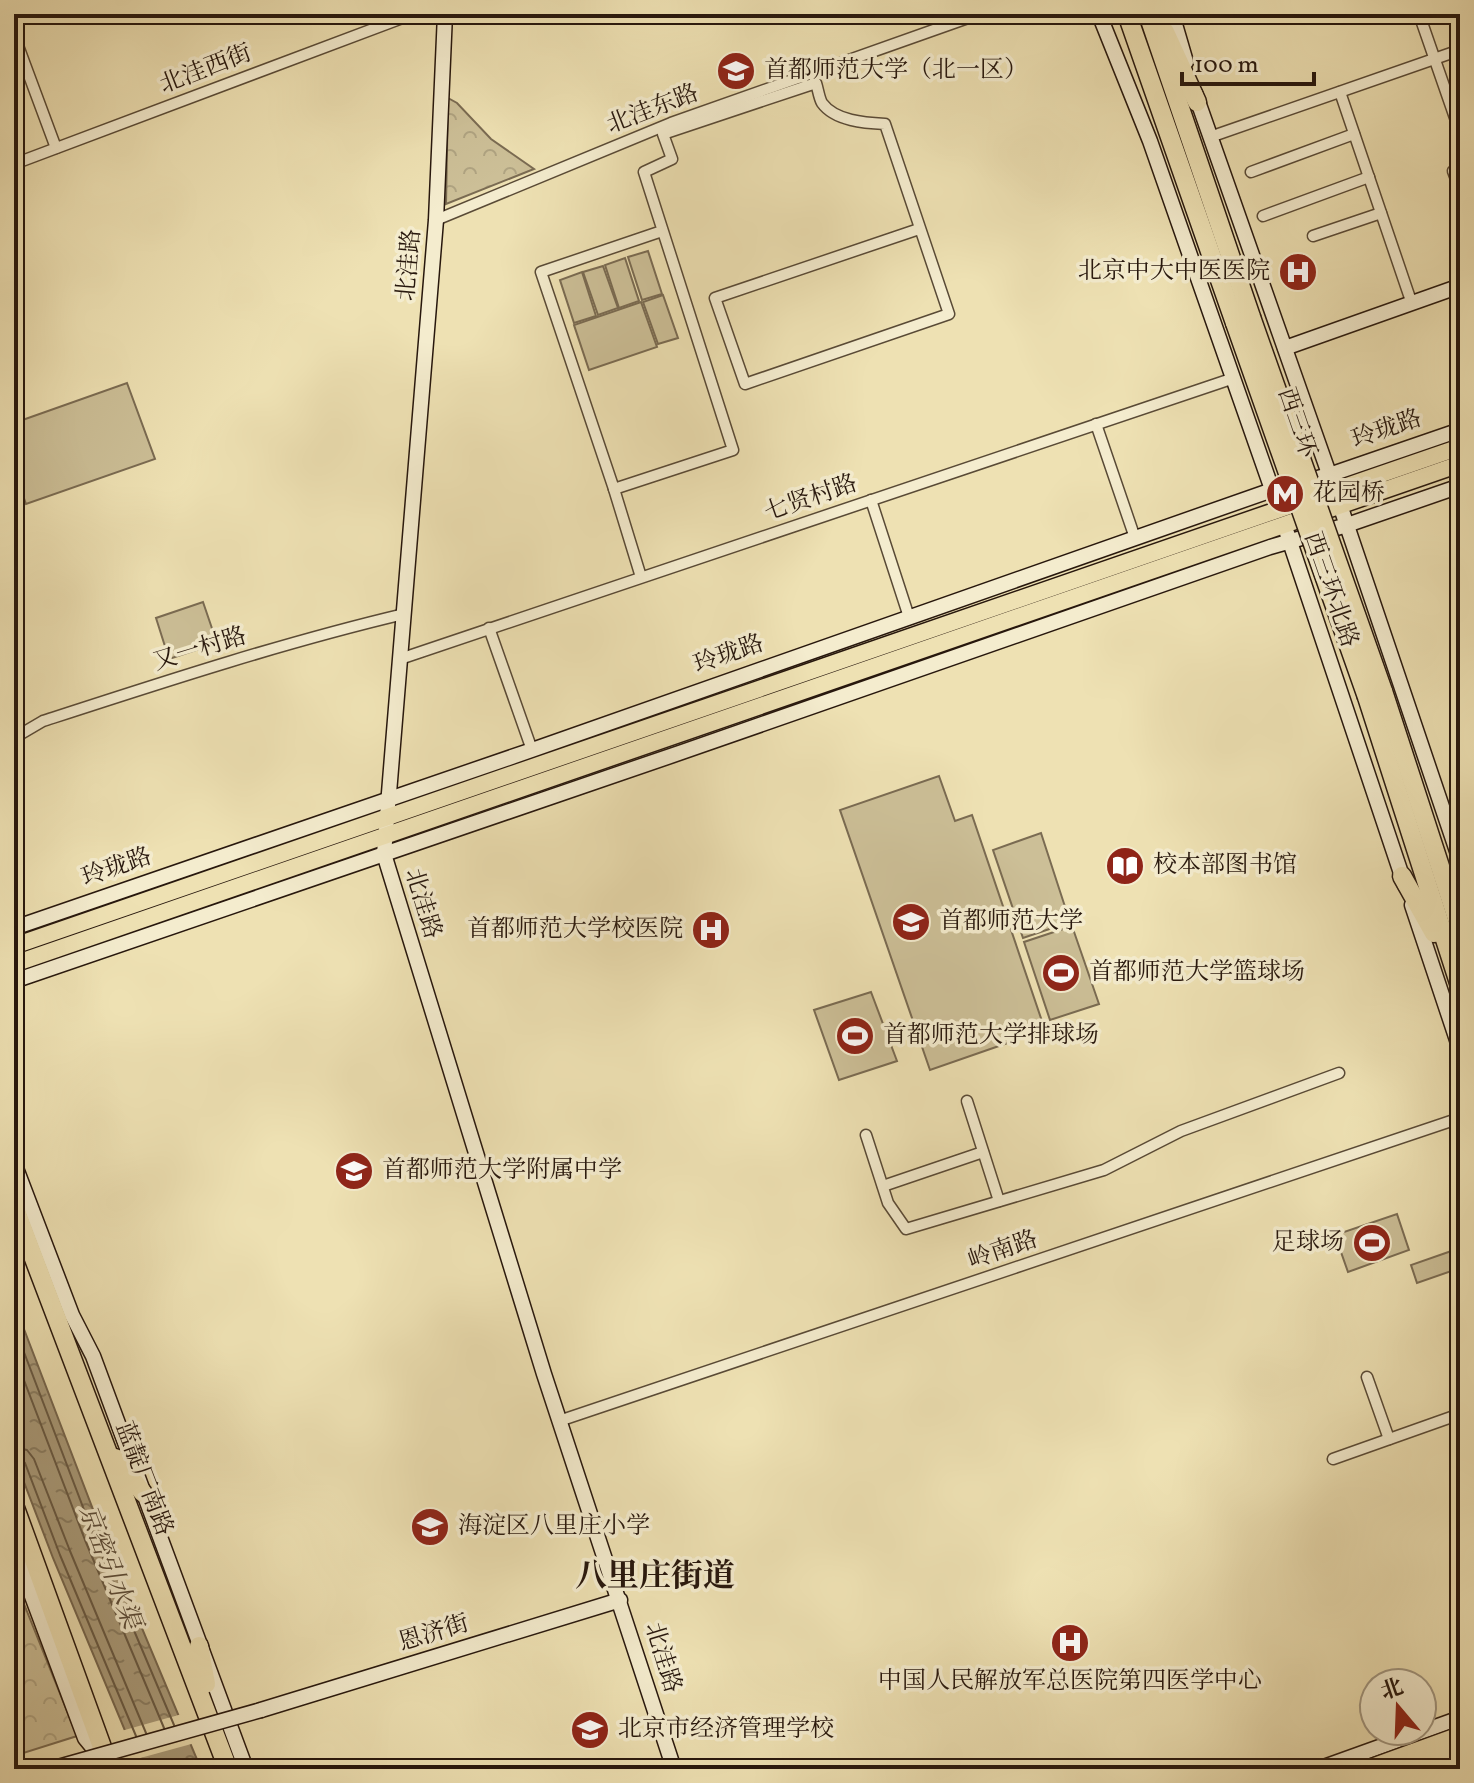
<svg xmlns="http://www.w3.org/2000/svg" width="1474" height="1783" viewBox="0 0 1474 1783" font-family="Vollkorn,'Noto Serif SC',serif">
<defs>
<pattern id="forest-crowns" width="20" height="18" patternUnits="userSpaceOnUse" patternTransform="scale(2)"><rect width="20" height="18" fill="#ccbf97"/><path d="M2 6a3 3 0 1 1 6 0M12 15a3 3 0 1 1 6 0" fill="none" stroke="#afa381"/></pattern>
<pattern id="water-ripples" width="26" height="14" patternUnits="userSpaceOnUse" patternTransform="scale(2)"><rect width="26" height="14" fill="#aa9c7b"/><path d="M2 4q2-2 4 0t4 0M15 11q2-2 4 0t4 0" fill="none" stroke="#8a7e63"/></pattern>
</defs>
<rect width="100%" height="100%" fill="#eee1b3"/>
<filter id="stains"><feTurbulence type="fractalNoise" baseFrequency=".0025" numOctaves="4"/><feColorMatrix values="0 0 0 0 .2 0 0 0 0 .09 0 0 0 0 .02 0 0 0 .5 -.17"/></filter>
<radialGradient id="worn" r=".72"><stop offset=".6" stop-color="#630" stop-opacity="0"/><stop offset="1" stop-color="#630" stop-opacity=".3"/></radialGradient>
<g fill="#ccbf97" stroke="#7a6b52" stroke-width="2">
<polygon points="648,251 662,294 642,300 628,257"/>
<polygon points="625,258 639,301 619,308 605,265"/>
<polygon points="603,266 618,308 598,315 583,272"/>
<polygon points="582,272 596,316 574,323 560,280"/>
<polygon points="663,295 678,338 658,344 643,302"/>
<polygon points="641,302 657,347 589,370 574,325"/>
<polygon points="127,383 155,459 26,504 14,470 14,423"/>
<polygon points="203,602 217,643 169,659 156,618"/>
<polygon points="939,776 955,821 972,815 1045,1030 930,1070 840,810"/>
<polygon points="1041,833 1070,922 1023,938 993,850"/>
<polygon points="1072,926 1099,1004 1050,1020 1024,942"/>
<polygon points="871,992 897,1061 839,1080 814,1010"/>
<polygon points="1397,1214 1409,1250 1348,1272 1335,1235"/>
<polygon points="1460,1248 1460,1268 1417,1283 1411,1265"/>
</g>
<g fill="url(#forest-crowns)" stroke="#7a6b52" stroke-width="2">
<polygon points="448,98 457,103 491,139 534,169 446,204"/>
<polygon points="14,1579 77,1736 14,1756"/>
</g>
<polygon fill="url(#water-ripples)" stroke="#76674f" stroke-width="2" points="14,1303 102,1533 201,1769 141,1769 53,1558 14,1456"/>
<polygon fill="#eee1b3" points="182,1714 195,1743 133,1760 121,1731"/>
<g fill="none" stroke-linecap="round" stroke-linejoin="round">
<g stroke="#685a44" stroke-width="2">
<polyline points="14,1326 94,1536 174,1725"/>
<polyline points="14,1354 85,1540 164,1728"/>
<polyline points="14,1447 27,1450 34,1459 70,1551 146,1733"/>
<polyline points="14,1457 20,1458 25,1463 60,1555 136,1736"/>
</g>
<g stroke="#594a36" stroke-width="13">
<g id="street">
<polyline points="1419,14 1460,132"/>
<polyline points="14,35 56,148"/>
<polyline points="1340,92 1412,304"/>
<polyline points="1210,137 1460,50"/>
<polyline points="14,164 413,14"/>
<polyline points="1460,169 1453,171 1460,190"/>
<polyline points="1251,172 1354,134"/>
<polyline points="1263,216 1369,177"/>
<polyline points="436,220 671,123 979,14"/>
<path d="M662,231L541,272L614,489L733,450L644,172L672,159L663,134L816,83C818,89 819,98 822,103C835,121 865,123 885,124L949,314L745,384L715,298L919,229"/>
<polyline points="1313,236 1381,213"/>
<polyline points="1096,424 1135,538"/>
<polyline points="614,489 641,577"/>
<polyline points="871,500 909,617"/>
<polyline points="489,628 532,750"/>
<polyline points="400,659 1234,378"/>
<path d="M14,738L43,721C163,682 282,643 404,614"/>
<polyline points="967,1101 999,1201"/>
<polyline points="866,1135 888,1203 906,1229 1104,1170 1181,1131 1339,1073"/>
<polyline points="883,1186 983,1152"/>
<polyline points="1367,1377 1389,1439"/>
<polyline points="559,1421 1460,1118"/>
<polyline points="1333,1459 1460,1414"/>
</g>
</g>
<g stroke="#27170d" stroke-width="17">
<g id="secondary">
<polyline points="445,14 436,220 384,854 544,1374 674,1769"/>
<polyline points="1099,14 1150,141 1275,498"/>
<polyline points="1172,14 1186,62"/>
<polyline points="1195,93 1340,505 1460,860"/>
<polyline points="1285,348 1460,286"/>
<polyline points="1287,533 1405,885"/>
<polyline points="1412,905 1460,1049"/>
<polyline points="14,928 532,750 1272,490 1329,475 1460,430"/>
<polyline points="14,981 682,752 1270,547 1347,525 1460,486"/>
<polyline points="14,1163 72,1315 93,1356 246,1769"/>
<polyline points="14,1548 85,1738 103,1760"/>
<polyline points="261,1710 620,1600"/>
<polyline points="1318,1769 1460,1718"/>
</g>
</g>
<g stroke="#27170d" stroke-width="19">
<g id="primary">
<polyline points="14,946 1460,447"/>
<polyline points="14,964 1460,464"/>
</g>
</g>
<g stroke="#27170d" stroke-width="21">
<g id="highway">
<polyline points="1127,14 1235,323"/>
<polyline points="1148,14 1251,317"/>
<polyline points="1165,32 1197,102"/>
<polyline points="1383,691 1460,928"/>
<polyline points="1367,697 1460,986"/>
<polyline points="1402,876 1434,933"/>
<polyline points="14,1206 228,1769"/>
<polyline points="115,1458 143,1493"/>
<polyline points="14,1505 110,1769"/>
<polyline points="199,1646 206,1684"/>
</g>
</g>
<use href="#street" stroke="#f4ecce" stroke-width="10"/>
<use href="#secondary" stroke="#f4ecce" stroke-width="14"/>
<use href="#primary" stroke="#eee1b3" stroke-width="16"/>
<use href="#highway" stroke="#eee1b3" stroke-width="18"/>
<g stroke="#27170d" stroke-width="17" stroke-linecap="butt">
<polyline id="secondary-bridge" points="51,1769 261,1710"/>
</g>
<g stroke="#27170d" stroke-width="21" stroke-linecap="butt">
<g id="highway-bridge">
<polyline points="1251,317 1383,691"/>
<polyline points="1235,323 1367,697"/>
<polyline points="1369,1769 1460,1736"/>
<polyline points="1419,1769 1460,1754"/>
</g>
</g>
<use href="#secondary-bridge" stroke="#f4ecce" stroke-width="14"/>
<use href="#highway-bridge" stroke="#eee1b3" stroke-width="18"/>
</g>
<defs>
<g id="university-disc" transform="scale(2)"><circle r="9.5" fill="#8f2418" stroke="#f4ecce"/><path d="M0-5L7-2L0 1L-7-2ZM-4 1L0 2.5L4 1V4Q0 6-4 4Z" fill="#fff"/></g>
<g id="hospital-disc" transform="scale(2)"><circle r="9.5" fill="#8f2418" stroke="#f4ecce"/><path d="M-5-5h3v3.5h4V-5h3V5h-3V1.5h-4V5h-3Z" fill="#fff"/></g>
<g id="metro-disc" transform="scale(2)"><circle r="9.5" fill="#8f2418" stroke="#f4ecce"/><path d="M-5.5 5V-5H-3L0 0L3-5H5.5V5H3V-.5L0 4L-3-.5V5Z" fill="#fff"/></g>
<g id="library-disc" transform="scale(2)"><circle r="9.5" fill="#8f2418" stroke="#f4ecce"/><path d="M-6-4Q-3-5.5-.7-3.5V5Q-3 3-6 4ZM6-4Q3-5.5 .7-3.5V5Q3 3 6 4Z" fill="#fff"/></g>
<g id="stadium-disc" transform="scale(2)"><circle r="9.5" fill="#8f2418" stroke="#f4ecce"/><path d="M0-5a6.5 5 0 1 0 0 10a6.5 5 0 1 0 0-10ZM-3.5-1.8h7v3.6h-7Z" fill="#fff"/></g>
<g id="school-disc" transform="scale(2)"><circle r="9.5" fill="#8f2418" stroke="#f4ecce"/><path d="M0-5L7-2L0 1L-7-2ZM-4 1L0 2.5L4 1V4Q0 6-4 4Z" fill="#fff"/></g>
</defs>
<g fill-rule="evenodd">
<use href="#university-disc" x="736" y="71"/>
<use href="#hospital-disc" x="1298" y="272"/>
<use href="#metro-disc" x="1285" y="494"/>
<use href="#library-disc" x="1125" y="866"/>
<use href="#university-disc" x="911" y="922"/>
<use href="#hospital-disc" x="711" y="930"/>
<use href="#stadium-disc" x="1061" y="973"/>
<use href="#stadium-disc" x="855" y="1036"/>
<use href="#school-disc" x="354" y="1171"/>
<use href="#stadium-disc" x="1372" y="1243"/>
<use href="#school-disc" x="430" y="1527"/>
<use href="#hospital-disc" x="1070" y="1643"/>
<use href="#university-disc" x="590" y="1730"/>
</g>
<g text-anchor="middle" dominant-baseline="central" stroke-width="7" stroke-linejoin="round" paint-order="stroke">
<g font-size="24" fill="#27170d" stroke="#f4ecce">
<text transform="translate(206 70) rotate(-21)">北洼西街</text>
<text transform="translate(653 110) rotate(-21)">北洼东路</text>
<text transform="translate(410 265) rotate(-85)">北洼路</text>
<text transform="translate(1296 423) rotate(71)">西三环</text>
<text transform="translate(1387 430) rotate(-19)">玲珑路</text>
<text transform="translate(811 499) rotate(-19)">七贤村路</text>
<text transform="translate(1330 590) rotate(71)">西三环北路</text>
<text transform="translate(200 650) rotate(-17)">又一村路</text>
<text transform="translate(729 655) rotate(-19)">玲珑路</text>
<text transform="translate(117 868) rotate(-19)">玲珑路</text>
<text transform="translate(422 904) rotate(73)">北洼路</text>
<text transform="translate(1003 1251) rotate(-19)">岭南路</text>
<text transform="translate(143 1479) rotate(69)">蓝靛厂南路</text>
<text transform="translate(434 1634) rotate(-17)">恩济街</text>
<text transform="translate(662 1658) rotate(73)">北洼路</text>
</g>
<g font-size="24" fill="#27170d" stroke="#f4ecce" text-anchor="start">
<text x="764" y="71">首都师范大学（北一区）</text>
<text x="1270" y="272" text-anchor="end">北京中大中医医院</text>
<text x="1313" y="494">花园桥</text>
<text x="1153" y="866">校本部图书馆</text>
<text x="939" y="922">首都师范大学</text>
<text x="683" y="930" text-anchor="end">首都师范大学校医院</text>
<text x="1089" y="973">首都师范大学篮球场</text>
<text x="883" y="1036">首都师范大学排球场</text>
<text x="382" y="1171">首都师范大学附属中学</text>
<text x="1344" y="1243" text-anchor="end">足球场</text>
<text x="458" y="1527">海淀区八里庄小学</text>
<text x="1070" y="1682" text-anchor="middle">中国人民解放军总医院第四医学中心</text>
<text x="618" y="1730">北京市经济管理学校</text>
</g>
<g font-size="26" font-style="italic" fill="#5b4c39" stroke="#f4ecce">
<text transform="translate(109 1567) rotate(69)">京密引水渠</text>
</g>
<g font-size="32" font-weight="bold" fill="#27170d" stroke="#f4ecce">
<text x="655" y="1578">八里庄街道</text>
</g>
</g>
<rect width="1474" height="1783" fill="none" stroke="#eee1b3" stroke-width="48"/>
<rect x="16" y="16" width="1442" height="1751" fill="none" stroke="#27170d" stroke-width="4"/>
<rect x="24" y="24" width="1426" height="1735" fill="none" stroke="#27170d" stroke-width="2"/>
<g transform="translate(1398 1707) rotate(341)"><circle r="38" fill="#f4ecce" stroke="#a29781" stroke-width="2"/>
<path d="M0-6L14 30L0 20L-14 30Z" fill="#8f2418"/>
<text y="-12" font-size="22" font-weight="bold" text-anchor="middle" fill="#27170d">北</text>
</g>
<path d="M1182 72v12h132v-12" fill="none" stroke="#27170d" stroke-width="4"/>
<text x="1194" y="72" font-size="24" fill="#27170d" stroke="#f4ecce" stroke-width="6" paint-order="stroke">100 m</text>
<rect width="100%" height="100%" filter="url(#stains)"/>
<rect width="100%" height="100%" fill="url(#worn)"/>
</svg>
